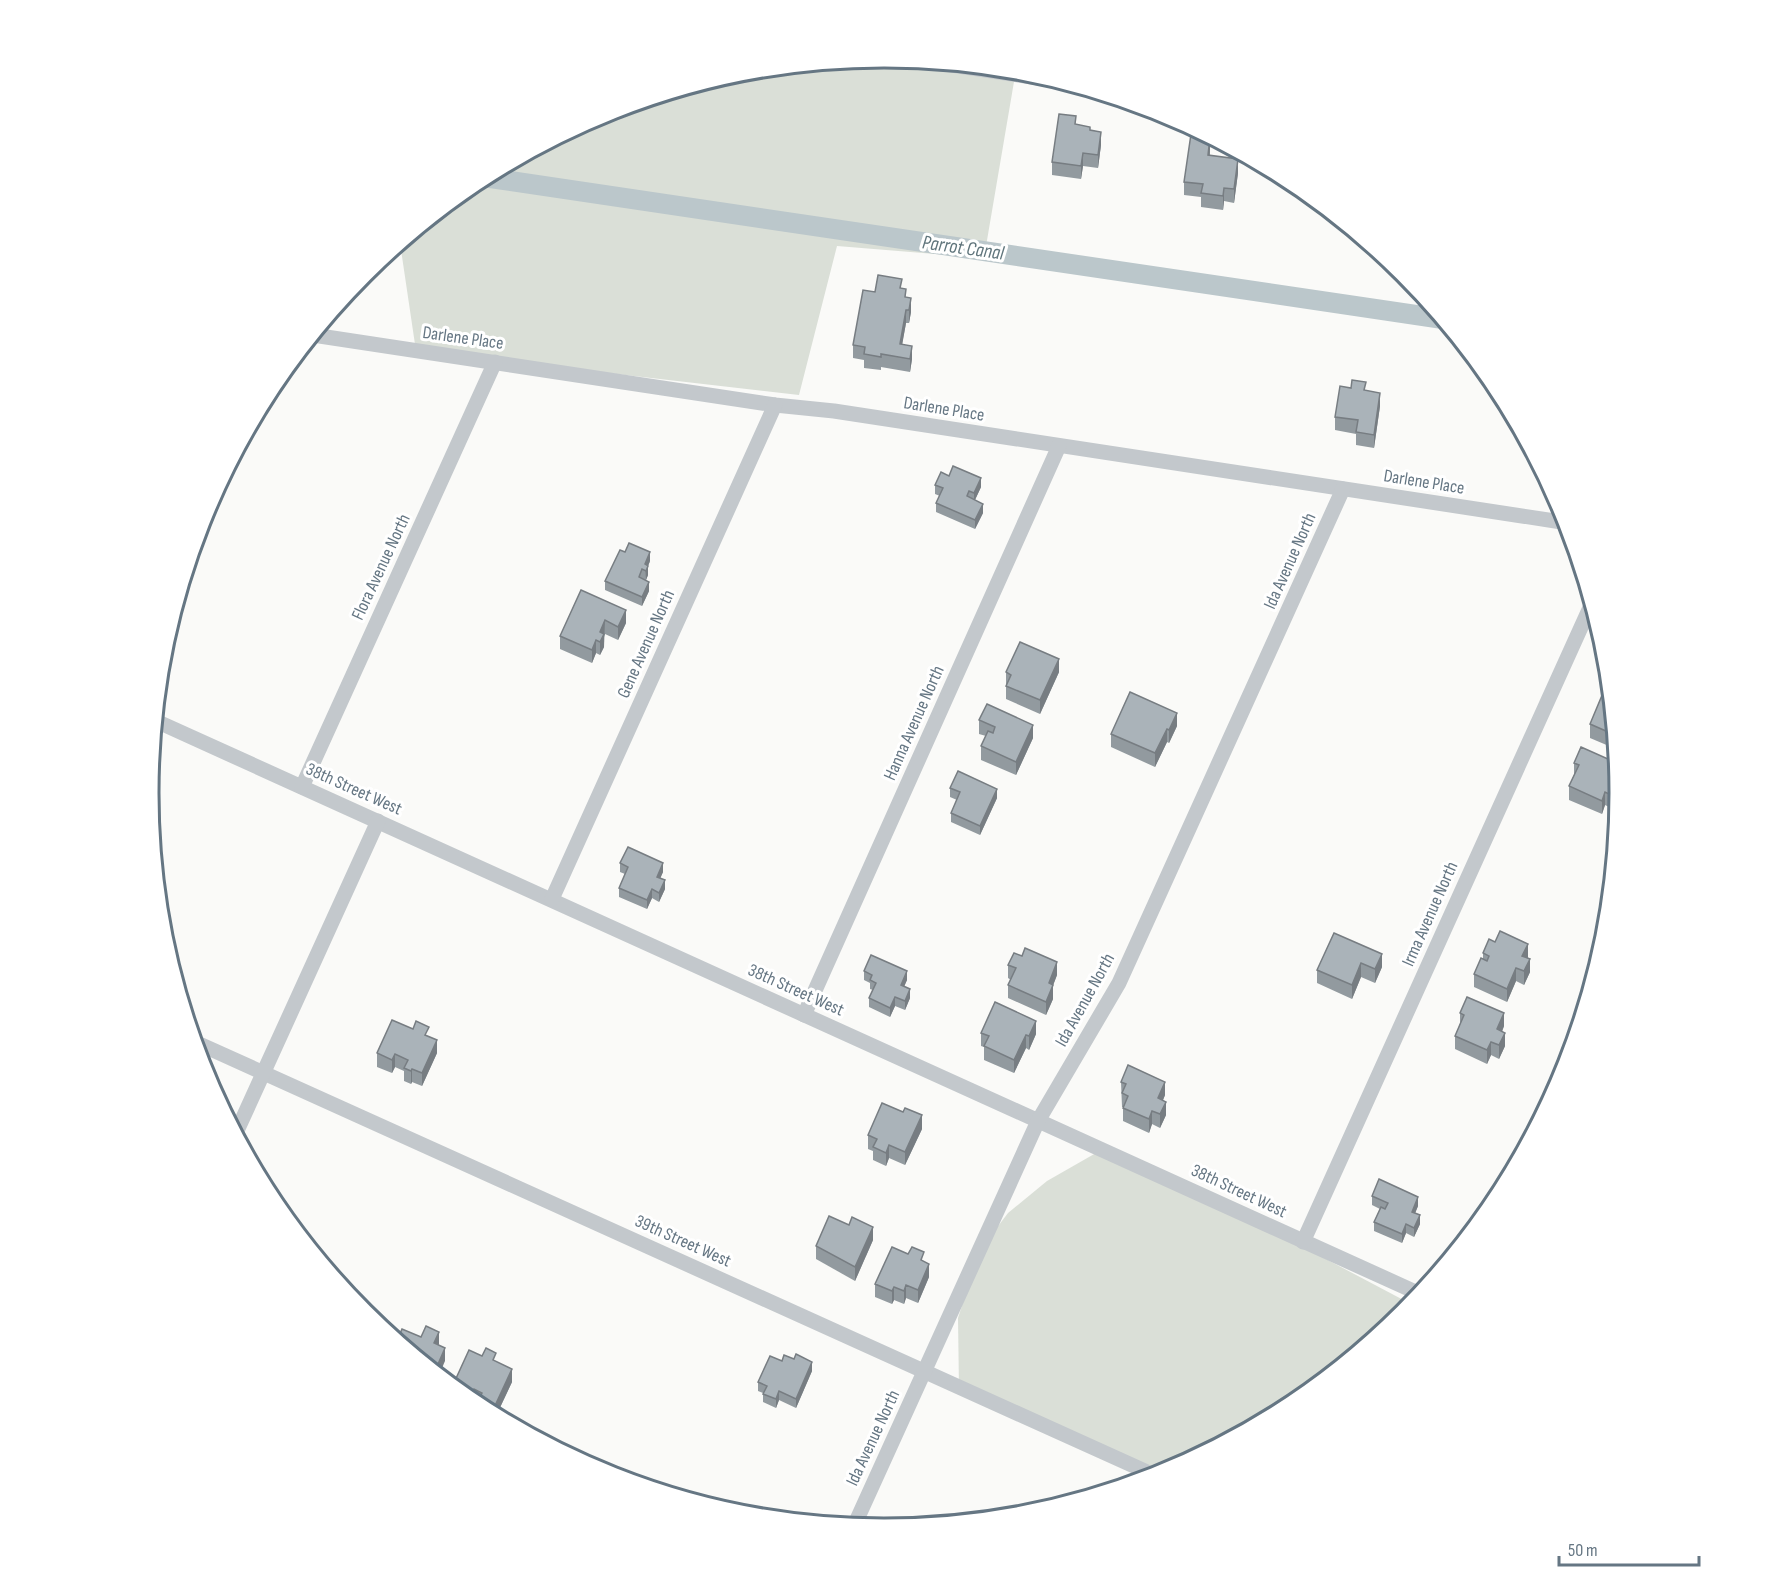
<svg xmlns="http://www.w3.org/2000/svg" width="1769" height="1586" viewBox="0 0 1769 1586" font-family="'Sofia Sans Condensed',sans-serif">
<rect width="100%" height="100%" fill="#fafaf8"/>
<g fill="#dadfd7">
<polygon points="885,57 1016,70 984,258 837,246 799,395 416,351 400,243 476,181 603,113 741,71"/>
<polygon points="1103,1149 1288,1239 1411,1304 1405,1314 1293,1405 1166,1473 1146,1479 959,1390 958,1318 980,1250 1008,1213 1047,1181"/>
</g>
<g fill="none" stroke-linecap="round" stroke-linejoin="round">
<polyline stroke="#bbc7cb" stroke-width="20" points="483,177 1443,319"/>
<g stroke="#c3c8cc" stroke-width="15">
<polyline points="918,60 1065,82"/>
<polyline points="313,335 775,405 834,411 1568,523"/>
<polyline points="156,721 1420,1294"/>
<polyline points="302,787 495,362"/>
<polyline points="552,899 775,405"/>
<polyline points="804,1015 1059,446"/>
<polyline points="195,1042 1156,1476"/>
<polyline points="236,1133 378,821"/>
<polyline points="1303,1242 1592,603"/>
<polyline points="854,1526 1038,1121 1119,983 1343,489"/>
</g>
</g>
<g fill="#929a9f">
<polygon points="1076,124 1090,130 1101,145 1098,168 1083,166 1081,179 1052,175 1052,162"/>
<polygon points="1210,150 1210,155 1238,173 1234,203 1224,201 1223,210 1201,207 1201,197 1184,195 1184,182"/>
<polygon points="902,288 911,312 909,323 906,323 902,344 912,359 910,372 881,367 881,370 864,368 864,360 853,358 853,345 875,292"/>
<polygon points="1366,390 1380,406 1374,448 1356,445 1356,434 1335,430 1335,417"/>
<polygon points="949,476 981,487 975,500 983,513 975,529 936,512 936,503 940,496 935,494 935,485"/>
<polygon points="650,561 648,566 648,575 646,580 649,591 642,606 605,590 605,581"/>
<polygon points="581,590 626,623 618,640 605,634 604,637 604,647 600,655 596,653 592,663 560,649 560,636"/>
<polygon points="1006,672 1059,672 1040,714 1006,699"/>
<polygon points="1610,691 1616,749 1590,738 1590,724"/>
<polygon points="979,720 1033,738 1016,775 981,760 981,746 986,736 979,734"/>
<polygon points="1177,726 1169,743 1167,742 1155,767 1111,747 1111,734"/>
<polygon points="1574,763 1617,763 1613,809 1605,805 1602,814 1569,800 1569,786 1574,775"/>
<polygon points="950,788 997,798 980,835 951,822 951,813 957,800 950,797"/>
<polygon points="620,863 663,872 660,878 665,889 659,902 652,898 647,909 619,897 619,888 625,874 620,872"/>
<polygon points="1334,933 1382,967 1375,983 1361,977 1352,999 1317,983 1317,970"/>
<polygon points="1483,953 1528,957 1530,972 1524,985 1516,981 1507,1002 1474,987 1474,974 1483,959"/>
<polygon points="1008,965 1057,975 1053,985 1053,999 1046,1015 1008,998 1008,985 1011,980 1008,978"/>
<polygon points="864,971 907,980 904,986 910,998 905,1010 895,1006 890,1017 869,1007 869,998 873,990 870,989 870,983 864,980"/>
<polygon points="1460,1013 1504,1026 1502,1032 1505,1046 1499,1059 1491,1055 1487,1064 1455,1049 1455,1036 1460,1024"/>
<polygon points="981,1033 1036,1034 1029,1050 1026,1048 1014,1073 984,1060 984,1047 981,1046"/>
<polygon points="429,1036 437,1053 422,1086 412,1082 411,1084 404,1081 404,1071 395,1067 392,1073 377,1067 377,1053"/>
<polygon points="1121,1082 1165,1095 1163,1100 1166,1115 1160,1128 1152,1124 1149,1133 1123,1121 1123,1107 1122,1107"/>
<polygon points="922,1129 905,1165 889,1158 886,1166 873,1160 873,1151 868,1149 868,1135"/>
<polygon points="1372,1196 1418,1206 1415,1213 1420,1224 1414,1237 1406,1233 1402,1243 1374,1231 1374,1222 1380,1209 1372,1205"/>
<polygon points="873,1240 855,1281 816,1259 816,1246"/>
<polygon points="924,1261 929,1277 918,1303 906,1298 904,1304 894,1300 892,1304 875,1297 875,1284"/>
<polygon points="782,1361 812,1371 796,1408 779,1400 776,1408 763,1402 763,1393 758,1391 758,1382"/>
<polygon points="496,1362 512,1382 496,1416 477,1406 477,1404 474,1403 474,1404 453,1387 453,1385"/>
</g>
<g fill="#777d82">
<polygon points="1101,132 1101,145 1098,168 1098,155"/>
<polygon points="1210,137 1210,150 1208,168 1208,155"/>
<polygon points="1083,153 1083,166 1081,179 1081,166"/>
<polygon points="1238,159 1238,173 1234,203 1234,189"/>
<polygon points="1224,188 1224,201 1223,210 1223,196"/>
<polygon points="911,298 911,312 909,323 909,310"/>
<polygon points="906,310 906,323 900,357 900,344"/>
<polygon points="912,346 912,359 910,372 910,359"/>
<polygon points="1380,393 1380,406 1374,448 1374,435"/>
<polygon points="981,478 981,487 974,502 974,493"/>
<polygon points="983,504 983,513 975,529 975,520"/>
<polygon points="650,552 650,561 648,566 648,575 646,580 645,564"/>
<polygon points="649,582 649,591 642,606 642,597"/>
<polygon points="626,610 626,623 618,640 618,627"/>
<polygon points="605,620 604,647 600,655 600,632"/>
<polygon points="596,640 596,653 592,663 592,650"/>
<polygon points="1059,659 1059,672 1040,714 1040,700"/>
<polygon points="1177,713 1177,726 1169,743 1169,730"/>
<polygon points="1033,725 1033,738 1016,775 1016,762"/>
<polygon points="1167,729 1167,742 1155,767 1155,753"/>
<polygon points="1619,782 1620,793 1613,809 1613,796"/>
<polygon points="997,789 997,798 980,835 980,826"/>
<polygon points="1605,792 1605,805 1602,814 1602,801"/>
<polygon points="663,863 663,872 657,886 657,877"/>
<polygon points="665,880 665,889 659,902 659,893"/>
<polygon points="652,889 652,898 647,909 647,900"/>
<polygon points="1528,944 1528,957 1522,969 1522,956"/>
<polygon points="1382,954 1382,967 1375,983 1375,969"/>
<polygon points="1530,959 1530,972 1524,985 1524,971"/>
<polygon points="1057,962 1057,975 1051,991 1053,985 1053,999 1046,1015 1046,1002 1049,983"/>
<polygon points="1361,963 1361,977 1352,999 1352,985"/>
<polygon points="1516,968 1516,981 1507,1002 1507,989"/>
<polygon points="907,971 907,980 901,994 901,985"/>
<polygon points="910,989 910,998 905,1010 905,1001"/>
<polygon points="895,997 895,1006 890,1017 890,1008"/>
<polygon points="1504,1013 1504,1026 1497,1043 1497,1029"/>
<polygon points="1036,1021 1036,1034 1029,1050 1029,1036"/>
<polygon points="1505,1033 1505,1046 1499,1059 1499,1045"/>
<polygon points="1026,1035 1026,1048 1014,1073 1014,1060"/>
<polygon points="437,1040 437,1053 422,1086 422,1073"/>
<polygon points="1491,1042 1491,1055 1487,1064 1487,1050"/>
<polygon points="395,1054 395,1067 392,1073 392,1060"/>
<polygon points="412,1069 412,1082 411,1084 411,1071"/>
<polygon points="1165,1082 1165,1095 1158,1112 1158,1098"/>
<polygon points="1166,1102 1166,1115 1160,1128 1160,1114"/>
<polygon points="1152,1111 1152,1124 1149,1133 1149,1119"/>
<polygon points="922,1115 922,1129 905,1165 905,1152"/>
<polygon points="889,1145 889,1158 886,1166 886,1153"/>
<polygon points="1418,1197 1418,1206 1412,1221 1412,1212"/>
<polygon points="1420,1215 1420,1224 1414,1237 1414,1228"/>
<polygon points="1406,1224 1406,1233 1402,1243 1402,1234"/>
<polygon points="873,1227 873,1240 855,1281 855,1267"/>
<polygon points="929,1264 929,1277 918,1303 918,1290"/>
<polygon points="906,1285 906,1298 904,1304 904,1291"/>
<polygon points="894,1287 894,1300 892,1304 892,1291"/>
<polygon points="439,1332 439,1345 434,1343"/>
<polygon points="445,1348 445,1361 439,1375 435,1371"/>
<polygon points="812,1362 812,1371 796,1408 796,1399"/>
<polygon points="512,1369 512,1382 496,1416 493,1414 493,1410"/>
<polygon points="474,1389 474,1404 473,1403 473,1392"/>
<polygon points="779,1391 779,1400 776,1408 776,1399"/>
</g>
<g fill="#aab3b9" stroke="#777d82" stroke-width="1.5">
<polygon points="1059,114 1076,116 1075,124 1090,127 1090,130 1101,132 1098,155 1083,153 1081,166 1052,162"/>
<polygon points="1191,134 1210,137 1208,155 1238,159 1234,189 1224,188 1223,196 1201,193 1203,184 1184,182"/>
<polygon points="878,275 902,279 900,288 906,289 905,297 911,298 909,310 906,310 900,344 912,346 910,359 881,354 881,357 864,354 865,347 853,345 863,290 875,292"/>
<polygon points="1352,380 1366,382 1364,390 1380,393 1374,435 1356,432 1358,420 1335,417 1340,386 1351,388"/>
<polygon points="953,466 981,478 974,493 969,491 967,496 983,504 975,520 936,503 943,488 935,485 941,472 949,476"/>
<polygon points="629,543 650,552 645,564 648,566 646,571 642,569 639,577 649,582 642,597 605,581 620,550 625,552"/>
<polygon points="581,590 626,610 618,627 605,620 600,632 604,634 600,642 596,640 592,650 560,636"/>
<polygon points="1020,642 1059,659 1040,700 1006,686 1011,675 1006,672"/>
<polygon points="1610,691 1615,735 1590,724 1603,693 1609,695"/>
<polygon points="1130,692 1177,713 1169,730 1167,729 1155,753 1111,734"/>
<polygon points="987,704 1033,725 1016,762 981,746 988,731 993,733 995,727 979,720"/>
<polygon points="1581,747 1617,763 1619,782 1613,796 1605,792 1602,801 1569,786 1579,765 1574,763"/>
<polygon points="958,771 997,789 980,826 951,813 960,792 950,788"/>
<polygon points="628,847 663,863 657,877 665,880 659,893 652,889 647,900 619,888 628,867 620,863"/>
<polygon points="1500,931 1528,944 1522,956 1530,959 1524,971 1516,968 1507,989 1474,974 1481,958 1487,961 1489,956 1483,953 1489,939 1495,942"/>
<polygon points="1334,933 1382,954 1375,969 1361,963 1352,985 1317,970"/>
<polygon points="1025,948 1057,962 1049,983 1053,985 1046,1002 1008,985 1016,968 1008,965 1014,953 1022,956"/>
<polygon points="871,955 907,971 901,985 910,989 905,1001 895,997 890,1008 869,998 876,983 870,980 872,975 864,971"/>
<polygon points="1467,997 1504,1013 1497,1029 1505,1033 1499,1045 1491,1042 1487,1050 1455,1036 1464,1015 1460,1013"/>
<polygon points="995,1002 1036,1021 1029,1036 1026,1035 1014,1060 984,1046 989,1036 981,1033"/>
<polygon points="392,1020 413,1029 416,1021 429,1027 425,1035 437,1040 422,1073 412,1069 411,1071 404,1068 408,1060 395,1054 392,1060 377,1053"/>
<polygon points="1128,1065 1165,1082 1158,1098 1166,1102 1160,1114 1152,1111 1149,1119 1123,1108 1128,1096 1122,1093 1126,1084 1121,1082"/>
<polygon points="882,1103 903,1112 905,1108 922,1115 905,1152 889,1145 886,1153 873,1147 877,1139 868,1135"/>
<polygon points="1379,1179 1418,1197 1412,1212 1420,1215 1414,1228 1406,1224 1402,1234 1374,1222 1381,1207 1385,1209 1388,1203 1372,1196"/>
<polygon points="829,1216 849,1225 852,1217 873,1227 855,1267 816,1246"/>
<polygon points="892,1247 908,1254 912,1247 924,1252 921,1260 929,1264 918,1290 906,1285 904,1291 894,1287 892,1291 875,1284"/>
<polygon points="426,1326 439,1332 434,1343 445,1348 435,1371 397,1341 402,1329 421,1337"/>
<polygon points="486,1348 496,1353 493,1360 512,1369 493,1410 477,1403 482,1393 474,1389 473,1392 467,1390 466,1392 453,1385 469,1350 482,1356"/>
<polygon points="796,1354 812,1362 796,1399 779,1391 776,1399 763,1394 767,1386 758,1382 770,1356 782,1361 784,1355 794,1359"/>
</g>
<g text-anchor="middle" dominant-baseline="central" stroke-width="6" stroke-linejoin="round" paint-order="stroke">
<g font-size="18" fill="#657683" stroke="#fff">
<text transform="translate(463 338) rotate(8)">Darlene Place</text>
<text transform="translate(944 409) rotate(9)">Darlene Place</text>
<text transform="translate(1424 482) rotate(9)">Darlene Place</text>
<text transform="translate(1290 561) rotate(-66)">Ida Avenue North</text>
<text transform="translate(381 567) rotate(-65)">Flora Avenue North</text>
<text transform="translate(646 644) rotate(-66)">Gene Avenue North</text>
<text transform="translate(914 723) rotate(-66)">Hanna Avenue North</text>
<text transform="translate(354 789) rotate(24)">38th Street West</text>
<text transform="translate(1430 914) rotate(-66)">Irma Avenue North</text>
<text transform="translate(796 990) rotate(24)">38th Street West</text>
<text transform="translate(1085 1000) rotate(-61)">Ida Avenue North</text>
<text transform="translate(1239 1191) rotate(25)">38th Street West</text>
<text transform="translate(683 1241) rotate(24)">39th Street West</text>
<text transform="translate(873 1438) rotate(-65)">Ida Avenue North</text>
</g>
<g font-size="20" font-style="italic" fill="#60757c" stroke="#fff">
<text transform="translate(963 248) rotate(8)">Parrot Canal</text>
</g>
</g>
<path d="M0 0H1769V1586H0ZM159 793a725 725 0 1 1 1450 0a725 725 0 1 1-1450 0Z" fill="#fff" fill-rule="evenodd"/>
<path fill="none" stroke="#657683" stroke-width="3" d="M159 793a725 725 0 1 1 1450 0a725 725 0 1 1-1450 0Z"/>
<path d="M1559 1556v9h140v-9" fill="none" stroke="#657683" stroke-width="3"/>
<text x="1568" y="1556" font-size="18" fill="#657683" stroke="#ffffff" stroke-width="4.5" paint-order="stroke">50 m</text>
</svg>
